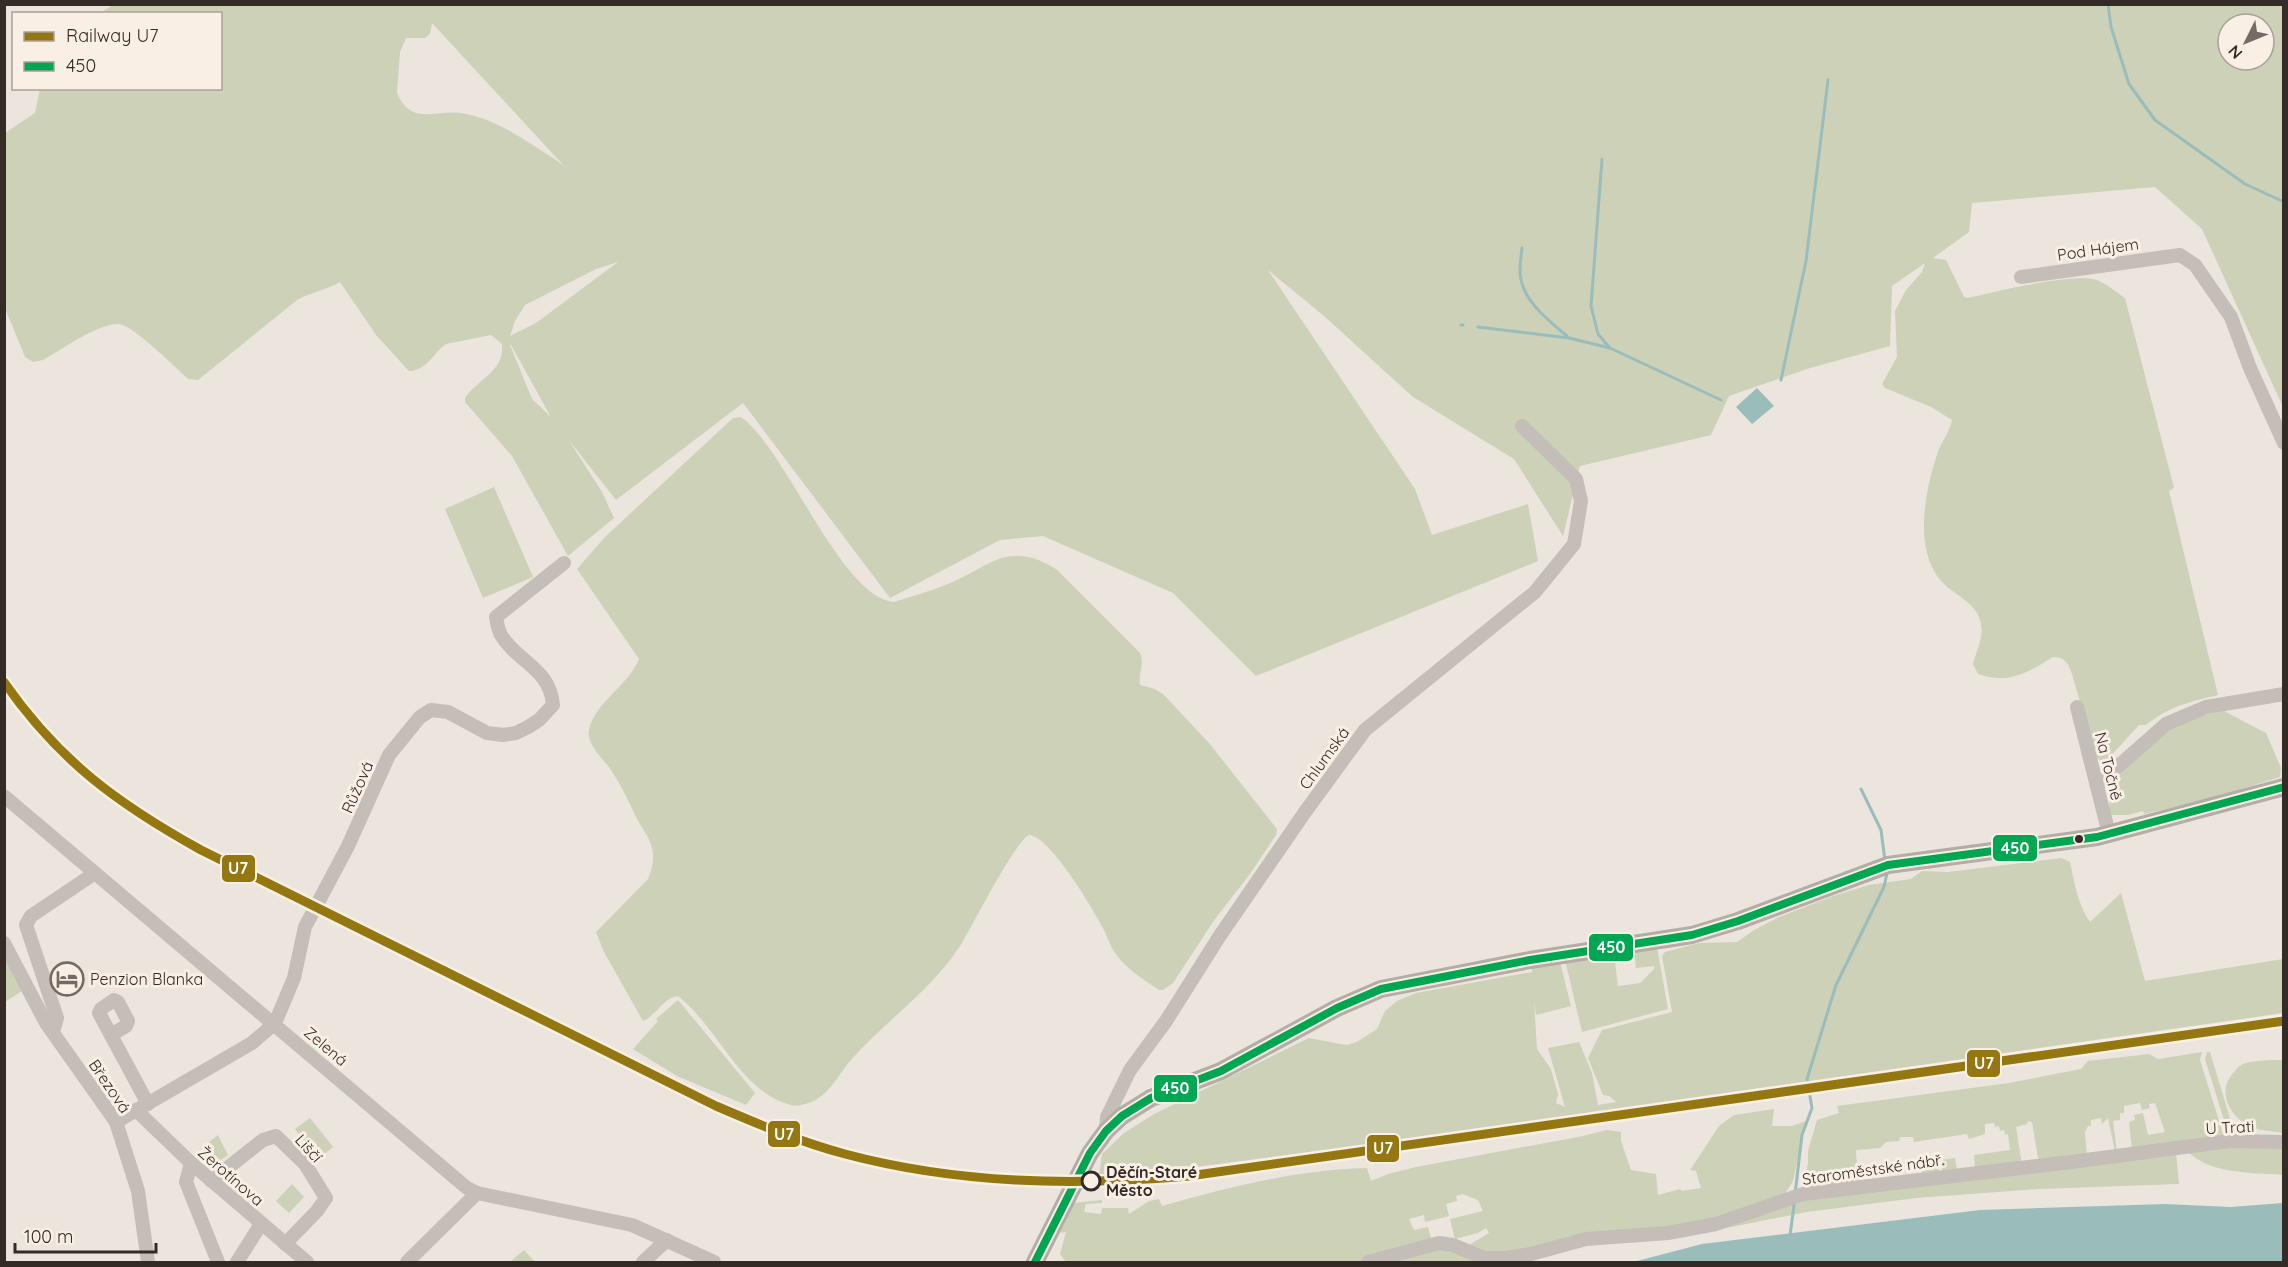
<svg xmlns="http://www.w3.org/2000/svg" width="2288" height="1267" viewBox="0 0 2288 1267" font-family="Quicksand,sans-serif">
<rect width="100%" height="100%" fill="#ebe5de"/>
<g fill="#ccd1b8" fill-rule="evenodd">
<path d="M113,5H2283V407L2202,229L2155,187L1972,203L1969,232L1933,258L1946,260L1964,297L1968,298C1995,292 2074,272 2097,280C2107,284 2116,292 2125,298L2174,488L2169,491L2218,695C2191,701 2168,707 2146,725H2139L2107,760H2100L2096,757L2072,674C2069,665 2065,656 2053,657C2029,672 2007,685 1978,674L1973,664C1976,652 1984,637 1981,624C1978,604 1958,597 1945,585C1936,577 1930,565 1927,553C1919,521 1928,480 1939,449C1943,440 1950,430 1952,420L1931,407L1885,388L1882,384L1897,357L1895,311L1906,290L1922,272L1925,263L1892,286L1890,346L1810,368L1729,396L1711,435L1580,466L1563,536L1514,459L1413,397L1324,316L1268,270L1415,489L1432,535L1528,504L1538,561L1256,676L1173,593L1043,536L1000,540L890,598L743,403L616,500L568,439L602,492L614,518L568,556L512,456L465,402V398C478,379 505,371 502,344L491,335L446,344C432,354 428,370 409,371L376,335L340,282C327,290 311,292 297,300L198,380L188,379C176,368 133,325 119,324C96,324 63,349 43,360L33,362L25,357L5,308V133L35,113L40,89L220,88V14L100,13ZM432,23L565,167L556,160C527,142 496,118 461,113C435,110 411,126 397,93L400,52L406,38H425L430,34ZM2228,24H2264V60H2228ZM618,262L536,323L510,336L515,321L525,305L596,269ZM510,345H511L551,417L532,399Z"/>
<path d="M741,417C787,450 841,598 894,602C912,596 931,591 948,584C990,567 1007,539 1056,569L1140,653C1145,663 1138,674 1140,685L1155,689L1163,694L1209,743L1277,829L1276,835L1250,874L1215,919L1173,983L1163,990H1159C1142,979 1124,967 1113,950C1109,943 1107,935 1103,928C1093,909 1050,836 1029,835C1015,841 972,927 960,946C931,991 885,1021 850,1061C839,1074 832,1090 817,1099C810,1103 799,1107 791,1105C740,1092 718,1027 678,996C664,997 656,1016 643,1021L604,952L596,932L648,879C652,869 655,859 652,848C650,838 642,828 637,819C629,802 621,785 611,770C604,759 586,745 589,730C595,702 629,685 639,659L577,569L605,537L733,418Z"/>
<polygon points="494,487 533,577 483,598 445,509"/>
<path d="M2224,711L2266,733L2281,768L2280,777L2210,799L2144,814L2143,811L2128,815H2110C2101,756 2176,718 2224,711Z"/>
<path d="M2062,858L2070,862C2074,882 2078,905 2090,922L2121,893L2145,981L2283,959V1013L1386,1142L1188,1168L1099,1176L1102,1154L1124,1133L1154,1114L1309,1038L1346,1045L1357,1042L1377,1029L1385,1011L1397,1001L1416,993L1532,972V968L1560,962L1571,1006L1536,1015L1534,1000L1537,1049L1551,1069L1558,1094L1556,1103L1565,1107L1548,1048L1579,1042L1592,1073L1598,1105L1616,1102L1609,1096L1603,1095L1588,1058L1602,1030L1672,1012L1662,956L1665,952L1699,943L1737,942L1754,930L1777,918L1836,895L1869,885L1911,879L1922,871L1948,872Z"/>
<polygon points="1657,947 1668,1009 1582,1032 1566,964 1570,960 1614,954 1618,986 1640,983 1654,969 1654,966 1636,968 1634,950"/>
<polygon points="4,958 22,991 5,1002 4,1002"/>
<polygon points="678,1000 755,1093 746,1105 677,1076 633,1049 658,1021 656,1019"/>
<polygon points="2202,1052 2200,1060 2224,1137 2132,1150 2129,1122 2135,1120 2134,1115 2143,1113 2148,1135 2165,1132 2155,1103 2149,1104 2150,1108 2142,1110 2140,1103 2124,1106 2124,1113 2120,1113 2120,1120 2113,1121 2117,1152 2115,1152 2108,1118 2102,1124 2101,1118 2091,1120 2091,1126 2088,1126 2085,1132 2087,1158 2039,1164 2032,1122 2028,1121 2027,1124 2016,1127 2022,1165 1975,1169 1974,1155 2010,1150 2008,1134 2005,1135 2004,1130 2000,1131 1999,1126 1995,1127 1994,1123 1985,1124 1985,1134 1969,1139 1967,1134 1914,1142 1913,1137 1900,1137 1899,1141 1886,1142 1880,1148 1856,1150 1858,1184 1804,1189 1803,1184 1808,1164 1808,1151 1817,1120 1839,1113 1837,1106 2009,1083 2081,1069 2088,1061 2149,1054 2158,1059"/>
<polygon points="2207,1052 2210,1052 2235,1135 2229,1136 2205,1059"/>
<path d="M2283,1060V1133C2272,1131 2258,1131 2247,1125C2227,1113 2217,1088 2235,1071C2238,1067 2241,1064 2246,1063C2257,1060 2272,1060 2283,1060Z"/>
<path d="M1774,1109L1772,1126H1792L1806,1121L1793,1181L1783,1197L1687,1227L1598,1232L1566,1237L1546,1248L1494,1258L1469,1245L1489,1233L1486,1228L1478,1233L1455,1239L1450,1219L1483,1211L1478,1200L1462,1194L1456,1196L1457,1201L1446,1204L1449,1216L1425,1222L1424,1215L1409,1219L1414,1230L1428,1227L1432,1242L1357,1262H1066L1060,1254L1066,1232L1060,1233L1074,1203L1102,1200V1203L1086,1204L1084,1212L1101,1214L1102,1208H1128L1129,1214L1149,1201L1159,1199L1162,1206C1231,1187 1294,1170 1367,1168L1371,1181L1388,1174L1416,1167L1583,1136L1607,1130L1621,1132V1141L1631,1170L1656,1174L1658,1195L1680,1189L1682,1191L1701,1188L1696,1171L1690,1170L1719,1126L1734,1115Z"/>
<polygon points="310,1118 333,1147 318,1159 295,1129"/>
<polygon points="218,1135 228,1155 215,1164 204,1146"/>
<path d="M2204,1146L2283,1148V1175C2251,1172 2213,1175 2188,1152Z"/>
<polygon points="2176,1152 2179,1184 2039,1189 1916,1198 1807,1212 1711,1231 1806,1199"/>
<polygon points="1955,1158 1957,1170 1943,1172 1941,1160"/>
<polygon points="1937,1160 1939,1172 1922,1175 1920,1163"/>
<polygon points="292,1184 304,1197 289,1213 276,1201"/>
<polygon points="1437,1247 1466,1255 1474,1262 1379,1262"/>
<polygon points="524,1250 535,1262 510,1262"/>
</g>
<g fill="#9abdbc">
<polygon points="1757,388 1774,406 1752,424 1736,407"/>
<polygon points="2283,1203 2283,1262 1633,1262 1702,1244 1980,1210 2165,1204 2231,1207"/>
</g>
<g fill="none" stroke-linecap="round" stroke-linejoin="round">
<g stroke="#9abdbc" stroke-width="3">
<polyline points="2108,4 2111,27 2129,84 2155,120 2245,184 2284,202"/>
<polyline points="1602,159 1591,306 1598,334 1609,347"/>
<path d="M1522,248C1521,256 1520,264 1520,272C1521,300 1548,320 1567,336"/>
<polyline points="1461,325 1463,325"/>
<polyline points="1478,327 1569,338 1610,348 1721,400"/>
<polyline points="1781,380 1806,261 1828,80"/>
<polyline points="1861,789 1881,830 1885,861"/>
<polyline points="1795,1194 1802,1135 1812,1108 1807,1079 1836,985 1884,887 1887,873"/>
<polyline points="1790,1236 1794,1205"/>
</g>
<g stroke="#c4bdb8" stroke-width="14">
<polyline points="2021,277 2180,255 2195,265 2231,317 2250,368 2284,443"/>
<polyline points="2077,707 2109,834"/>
<polyline points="2097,785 2166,724 2206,707 2284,694"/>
<polyline points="4,796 467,1188 477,1193 632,1225 714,1262"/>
<polyline points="4,943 46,1023 116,1122 138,1191 148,1262"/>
<polyline points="53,1032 57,1018 26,925 31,916 95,873"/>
<polyline points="111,1035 126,1026 128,1021 118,1002 114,1000 101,1009 99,1013 148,1104"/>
<polyline points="136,1110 191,1163 307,1262"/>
<path d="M116,1122L252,1043L275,1023L294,978L305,927L348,846L389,755L420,717L431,710L448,712L487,733L503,735L516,733L528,727L539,720L553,705C550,668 517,662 501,635C498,630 497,623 496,617L564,563"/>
<polyline points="1106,1131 1107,1117 1130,1070 1166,1021 1219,937 1305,812 1365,730 1535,592 1574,544 1581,501 1576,479 1522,426"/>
<polyline points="191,1163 186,1182 218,1262"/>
<polyline points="211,1181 263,1140 276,1136 305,1164 326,1198 317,1211 285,1244"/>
<polyline points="237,1262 261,1224"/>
<polyline points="407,1262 477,1193"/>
<polyline points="643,1262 667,1240"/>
<polyline points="1368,1262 1439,1243 1453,1245 1484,1258 1505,1258 1531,1254 1586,1239 1668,1233 1716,1224 1803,1194 2071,1162 2230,1141 2284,1142"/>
</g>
<polyline stroke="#b3aca7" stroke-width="18" points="1035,1262 1090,1153 1106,1131 1122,1116 1151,1098 1221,1071 1337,1008 1381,989 1530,960 1692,935 1738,921 1888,865 2097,837 2284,787"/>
<g stroke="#f9efe4" stroke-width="12">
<polyline id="bus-1" points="1035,1262 1090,1153 1106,1131 1122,1116 1151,1098 1221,1071 1337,1008 1381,989 1530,960 1692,935 1738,921 1888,865 2097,837 2284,787"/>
</g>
<use href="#bus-1" stroke="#00a651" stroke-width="8"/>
<g stroke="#f9efe4" stroke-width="14">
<path id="rail-1" d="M4,682C59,761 118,804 201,850L716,1106C758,1124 800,1142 845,1154C958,1184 1073,1186 1189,1176L2284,1021"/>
</g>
<use href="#rail-1" stroke="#947710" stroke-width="9"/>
</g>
<defs>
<g id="hotel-ring" transform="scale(1.725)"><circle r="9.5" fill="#f9efe4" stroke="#746b66" stroke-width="1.5"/><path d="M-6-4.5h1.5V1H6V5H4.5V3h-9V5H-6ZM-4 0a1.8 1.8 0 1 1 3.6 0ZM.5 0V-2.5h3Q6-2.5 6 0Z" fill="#746b66"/></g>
</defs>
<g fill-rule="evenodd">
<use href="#hotel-ring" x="67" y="979"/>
</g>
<circle fill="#342a26" stroke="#f9efe4" stroke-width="2" cx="2079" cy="839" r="5"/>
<circle fill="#f9efe4" stroke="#342a26" stroke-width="3" cx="1091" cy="1181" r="9"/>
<g text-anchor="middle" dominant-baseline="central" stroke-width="6" stroke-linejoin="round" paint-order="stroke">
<g font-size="16" fill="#342a26" stroke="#f9efe4">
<text transform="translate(2098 249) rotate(-8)">Pod Hájem</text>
<text transform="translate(1324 758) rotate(-54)">Chlumská</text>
<text transform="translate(2109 766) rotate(76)">Na Točně</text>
<text transform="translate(357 787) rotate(-66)">Růžová</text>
<text transform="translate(326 1046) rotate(40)">Zelená</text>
<text transform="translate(110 1086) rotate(56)">Březová</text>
<text transform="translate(2230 1127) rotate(-3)">U Trati</text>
<text transform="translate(309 1148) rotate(48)">Liščí</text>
<text transform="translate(1873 1169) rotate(-8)">Staroměstské nábř.</text>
<text transform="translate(231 1176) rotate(41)">Žerotínova</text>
</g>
<g font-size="16" fill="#342a26" stroke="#f9efe4" text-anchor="start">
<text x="90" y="979">Penzion Blanka</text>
</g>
<g font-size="16" font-weight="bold" fill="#342a26" stroke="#f9efe4" text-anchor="start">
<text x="1106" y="1172">Děčín-Staré<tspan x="1106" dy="18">Město</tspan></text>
</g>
</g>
<g stroke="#f9efe4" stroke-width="2">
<rect x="1992" y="834" width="46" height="28" rx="6" fill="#00a651"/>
<rect x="221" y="854" width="35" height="29" rx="6" fill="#947710"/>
<rect x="1588" y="933" width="46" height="29" rx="6" fill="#00a651"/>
<rect x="1966" y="1049" width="35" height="29" rx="6" fill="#947710"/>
<rect x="1153" y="1074" width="45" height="29" rx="6" fill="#00a651"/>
<rect x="767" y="1120" width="34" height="28" rx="6" fill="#947710"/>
<rect x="1366" y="1134" width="34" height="29" rx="6" fill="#947710"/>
</g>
<g font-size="16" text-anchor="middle" font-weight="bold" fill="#fff">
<text x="2015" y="854">450</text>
<text x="238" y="874">U7</text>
<text x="1611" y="953">450</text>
<text x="1984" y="1069">U7</text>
<text x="1175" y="1094">450</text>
<text x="784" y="1140">U7</text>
<text x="1383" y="1154">U7</text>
</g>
<rect width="2288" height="1267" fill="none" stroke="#342a26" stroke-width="12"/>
<rect x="12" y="12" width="210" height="78" fill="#f9efe4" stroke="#aaa098" stroke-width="1.5"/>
<rect x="24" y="32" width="30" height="9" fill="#947710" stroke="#aaa098" stroke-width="1.5"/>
<text x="66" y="42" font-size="18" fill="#342a26">Railway U7</text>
<rect x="24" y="62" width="30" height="9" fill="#00a651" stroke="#aaa098" stroke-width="1.5"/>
<text x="66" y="72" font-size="18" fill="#342a26">450</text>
<g transform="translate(2246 42) rotate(227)"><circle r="28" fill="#f9efe4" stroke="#aaa098" stroke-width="1.5"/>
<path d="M0-4.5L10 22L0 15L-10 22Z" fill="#746b66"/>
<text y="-9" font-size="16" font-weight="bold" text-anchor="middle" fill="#342a26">N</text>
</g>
<path d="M15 1243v9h141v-9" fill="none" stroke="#342a26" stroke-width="3"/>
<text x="24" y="1243" font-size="18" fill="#342a26" stroke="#f9efe4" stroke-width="4.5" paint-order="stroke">100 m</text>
</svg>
